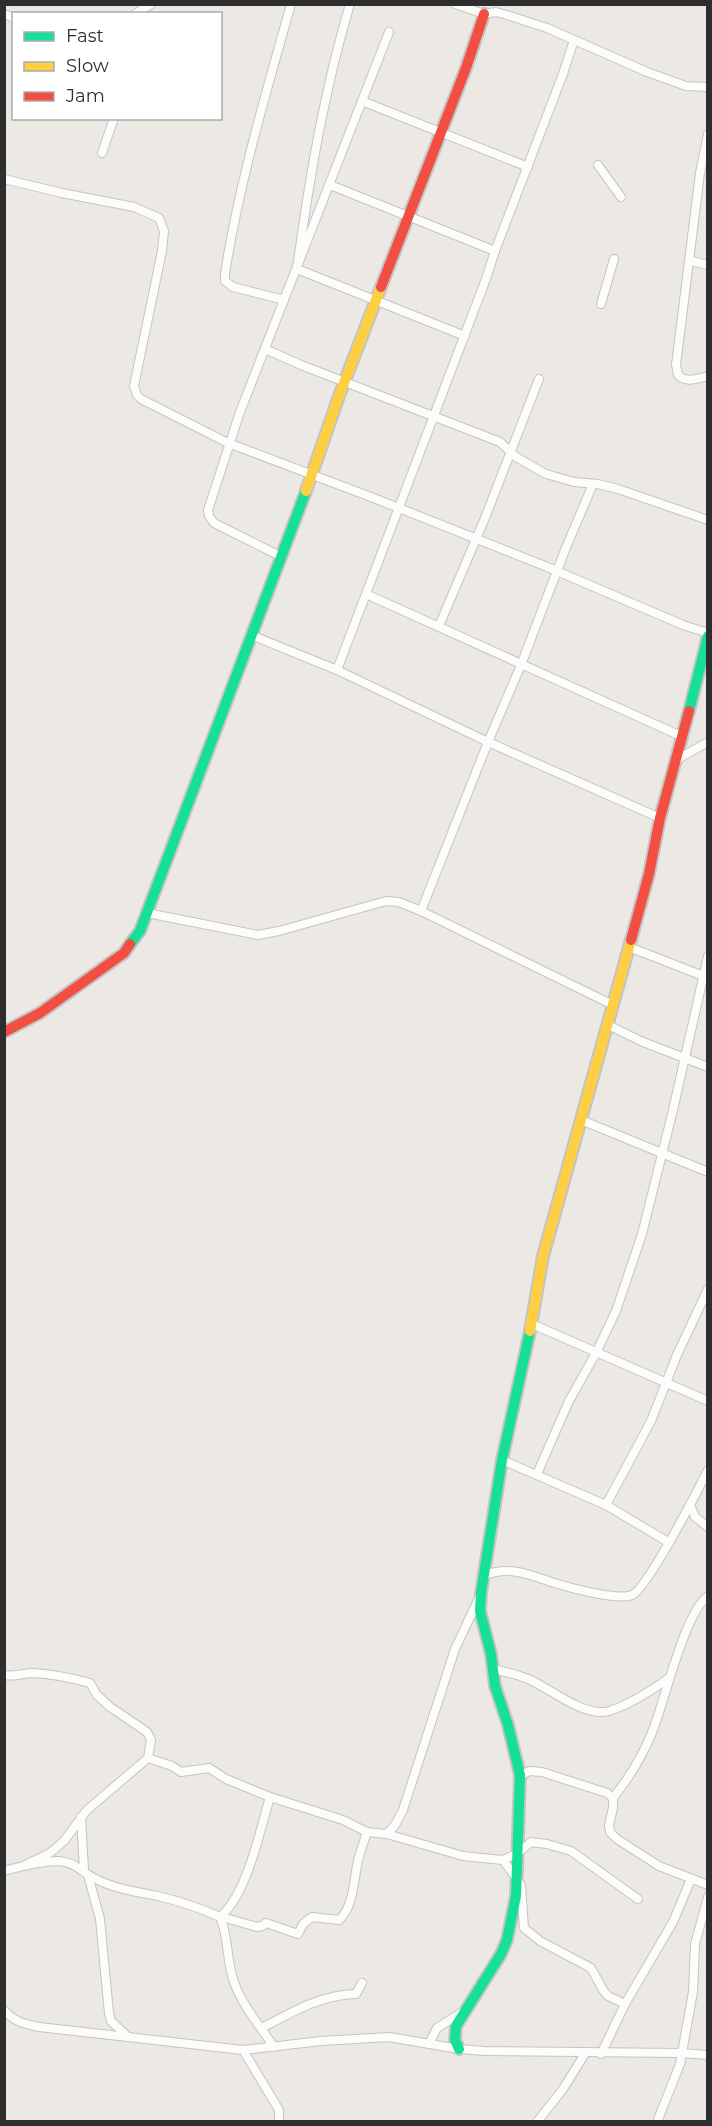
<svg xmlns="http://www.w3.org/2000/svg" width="712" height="2126" viewBox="0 0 712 2126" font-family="Montserrat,sans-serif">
<rect width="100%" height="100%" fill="#ece8e4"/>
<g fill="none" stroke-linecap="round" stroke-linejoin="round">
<g stroke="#c5c4c5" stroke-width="10">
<g id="street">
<path d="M350,4C324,91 309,180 297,269L465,336"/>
<polyline points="455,4 484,14 496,12 507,15 547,28 647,72 686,86 708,87"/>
<polyline points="4,14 14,18"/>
<polyline points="135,14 151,4"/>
<polyline points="362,101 528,167"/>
<path d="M708,134L700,173L676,365L678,375C686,383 697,379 708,376"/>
<polyline points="102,153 114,118"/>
<polyline points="598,165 621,197"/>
<polyline points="4,179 62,193 134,207 159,218 164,231 162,251 134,386 137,395 141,399 228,443 371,497 545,566 683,625 708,633"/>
<polyline points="330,185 495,251"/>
<polyline points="691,261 708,265"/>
<path d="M284,300L233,287L225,281V274C239,183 266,93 291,4"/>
<polyline points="601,304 614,259"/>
<polyline points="265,349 301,365 500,442 516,457 546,474 574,482 598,484 618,489 708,520"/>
<polyline points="280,556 214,523 209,516 208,510 240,412 389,32"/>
<polyline points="366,594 681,736"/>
<polyline points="439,626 485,518 539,379"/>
<polyline points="251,635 337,670 488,742 660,818"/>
<polyline points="337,670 486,279 495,251 563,74 574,40"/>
<polyline points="676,760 708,742"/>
<polyline points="421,911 488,742 521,665 565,550 593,484"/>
<polyline points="147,913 258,935 279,931 386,901 399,902 421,911 613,1005"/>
<polyline points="629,947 706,977"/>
<polyline points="608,1025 643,1042 708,1067"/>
<polyline points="581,1120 708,1172"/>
<polyline points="532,1324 708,1401"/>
<polyline points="502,1460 606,1505 668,1542"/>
<polyline points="537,1474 569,1401 596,1353 616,1311 642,1234 673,1110 708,956"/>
<polyline points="606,1505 651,1421 677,1355 708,1289"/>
<polyline points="690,1505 695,1517 708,1527"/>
<path d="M485,1575C509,1566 528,1574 551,1582C567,1587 617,1601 632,1595C647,1589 698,1490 708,1470"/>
<path d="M493,1669C505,1672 517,1674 528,1679C550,1688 584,1718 609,1711C629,1705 652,1690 669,1678"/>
<path d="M4,1675C18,1677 22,1673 33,1673C52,1674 72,1678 90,1683L97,1695L110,1707L147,1732L151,1740L148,1758"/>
<polyline points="520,1775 530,1771 542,1772 607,1793 613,1798 613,1808 609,1825 610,1832 617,1839 659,1866 708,1885"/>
<path d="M613,1798C629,1778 641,1759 651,1735C664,1705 684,1613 708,1596"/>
<polyline points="81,1817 84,1870"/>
<polyline points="387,1834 395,1825 403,1810 455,1649 480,1596"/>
<polyline points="503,1860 521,1885 524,1928 540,1941 591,1968 603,1990 608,1996 625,2004"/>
<polyline points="25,1865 50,1853 64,1841 87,1810 148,1758 172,1766 181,1772 209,1768 226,1779 270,1797 343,1820 367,1832 387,1834 463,1856 503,1860 518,1853 531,1842 547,1844 571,1851 638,1899"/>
<path d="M4,1871C22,1866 41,1861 59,1861C76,1862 82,1873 96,1879C115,1889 137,1892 158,1896C179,1901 200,1908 220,1917C229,1937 226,1960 234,1982C242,2005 260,2026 274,2047"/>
<polyline points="88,1875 100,1919 109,2013 111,2021 128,2037"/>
<path d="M220,1917C247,1895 260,1830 270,1797"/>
<path d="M229,1919L257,1927L262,1926L266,1923L298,1934L303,1924L312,1917L339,1920C354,1907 354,1878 358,1860C361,1850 364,1841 367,1832"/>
<path d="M4,2010C14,2022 25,2024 39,2027L243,2050L321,2041L389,2037L459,2049L485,2051L680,2053L708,2055"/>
<path d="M262,2028C292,2012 320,1995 356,1994L362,1983"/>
<polyline points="429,2044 437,2028 461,2013"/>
<polyline points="243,2050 279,2110 279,2122"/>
<polyline points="601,2054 625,2004 673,1922 691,1879"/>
<polyline points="537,2122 563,2089 586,2052"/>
<polyline points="657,2122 680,2064 693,1992 695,1944 708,1897"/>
</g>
</g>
<g stroke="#c5c4c5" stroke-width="14">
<g id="fast">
<polyline points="689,711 708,636"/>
<polyline points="130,944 140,931 306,491"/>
<polyline points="459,2049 455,2040 456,2026 501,1954 507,1940 516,1896 520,1775 508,1725 495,1686 491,1654 480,1611 481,1593 502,1460 530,1331"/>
</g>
</g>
<g stroke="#c5c4c5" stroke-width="14">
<g id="slow">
<polyline points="306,491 339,396 381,287"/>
<polyline points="530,1331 543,1256 631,940"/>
</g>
</g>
<g stroke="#c5c4c5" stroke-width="14">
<g id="jam">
<polyline points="381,287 466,68 484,14"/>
<polyline points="631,940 649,874 660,818 689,711"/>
<polyline points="4,1032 40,1013 124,953 130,944"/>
</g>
</g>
<use href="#street" stroke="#fcfcfb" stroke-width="8"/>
<use href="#fast" stroke="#16e098" stroke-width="10"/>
<use href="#slow" stroke="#ffcf43" stroke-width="10"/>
<use href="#jam" stroke="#f24e42" stroke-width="10"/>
</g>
<rect width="712" height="2126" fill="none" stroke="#2e2e2e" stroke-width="12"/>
<rect x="12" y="12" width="210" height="108" fill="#ffffff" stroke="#ababab" stroke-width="1.5"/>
<rect x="24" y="32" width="30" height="9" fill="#16e098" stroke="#ababab" stroke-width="1.5"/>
<text x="66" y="42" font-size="18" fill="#2e2e2e">Fast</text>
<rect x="24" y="62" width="30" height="9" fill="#ffcf43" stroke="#ababab" stroke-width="1.5"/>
<text x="66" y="72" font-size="18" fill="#2e2e2e">Slow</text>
<rect x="24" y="92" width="30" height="9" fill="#f24e42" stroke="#ababab" stroke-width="1.5"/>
<text x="66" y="102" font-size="18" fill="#2e2e2e">Jam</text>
</svg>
